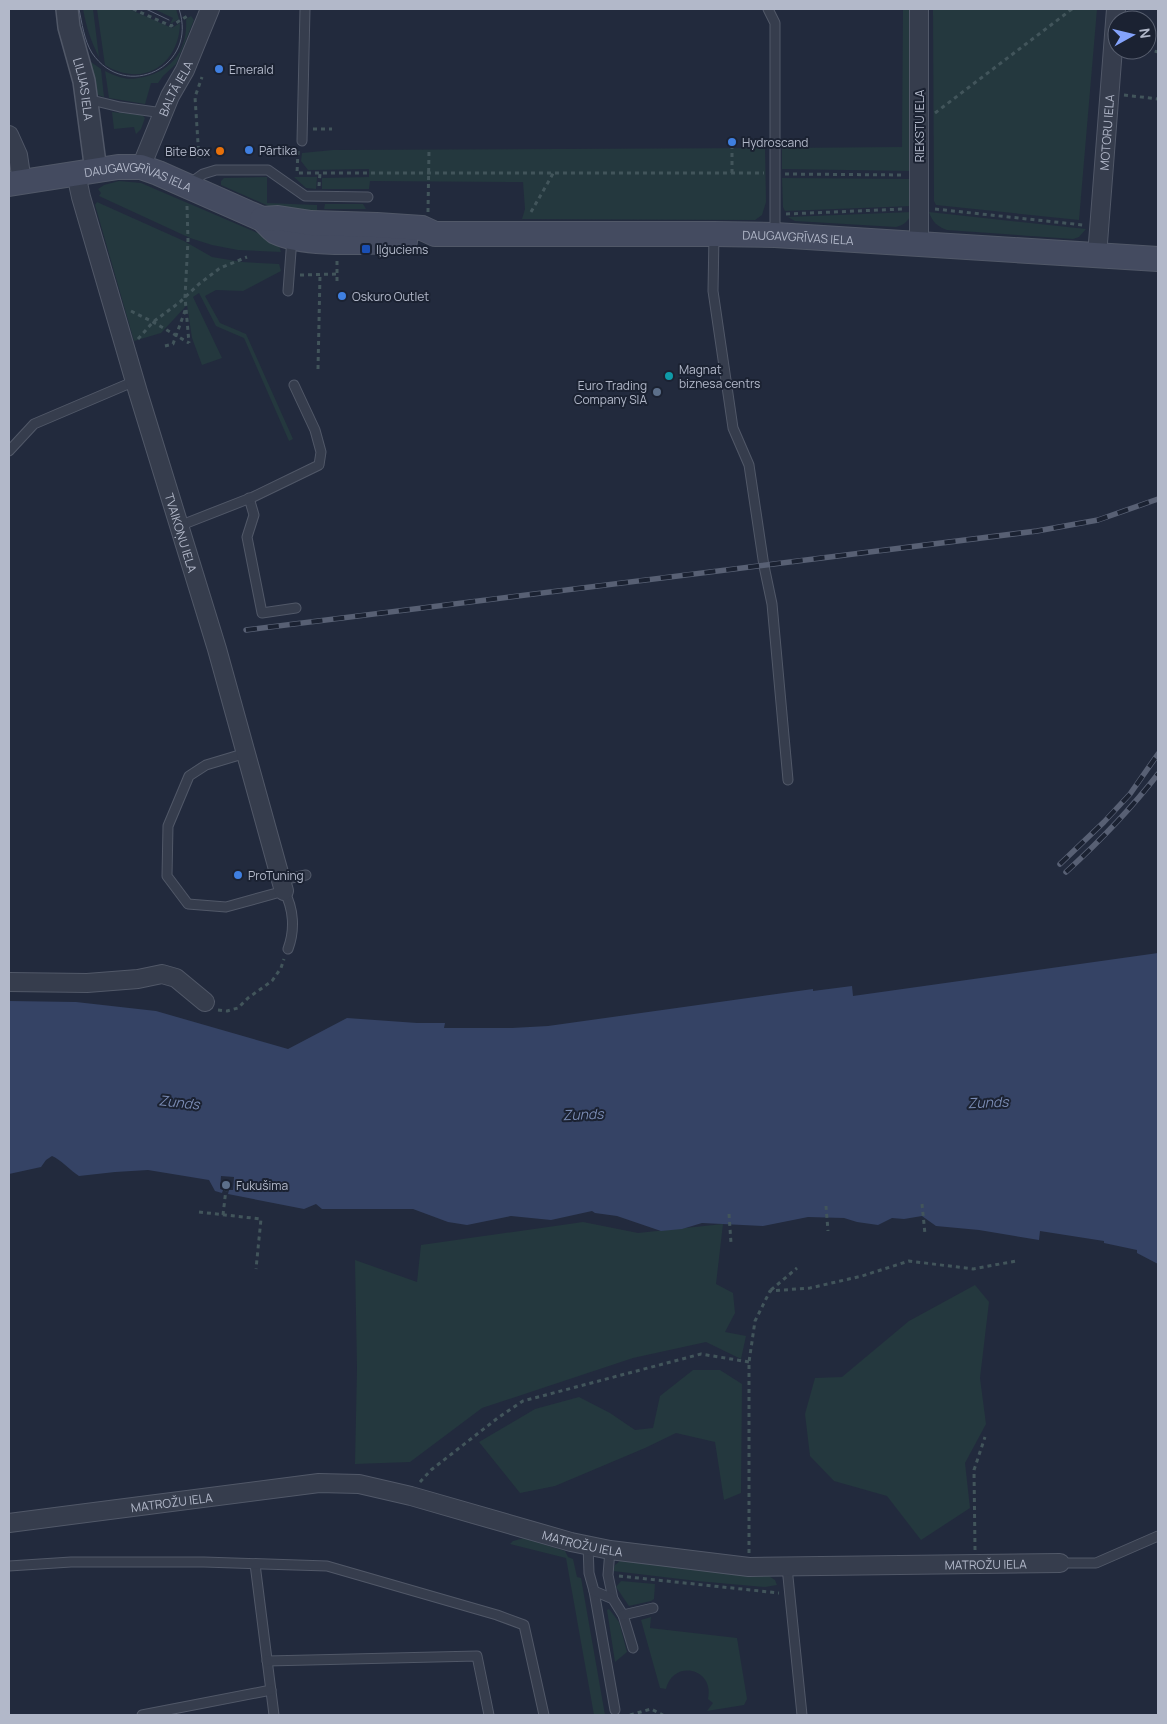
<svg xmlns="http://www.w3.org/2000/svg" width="1167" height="1724" viewBox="0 0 1167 1724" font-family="Manrope,sans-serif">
<rect width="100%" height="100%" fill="#222a3d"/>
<g fill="#24383e">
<path d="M83,9H93L99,57C91,42 86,26 83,9Z"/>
<path d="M97,9H129L172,28L180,23C180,50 161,77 131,74C121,73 113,70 105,65Z"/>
<polygon points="154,9 176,9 179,19 170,24 173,18"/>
<polygon points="903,9 910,9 911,171 782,169 782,148 902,147"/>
<polygon points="933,9 1097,9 1079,220 936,205 934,201"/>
<path d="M191,16L194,20L176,64L163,76L158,83H151L145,104L109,98L105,71C111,74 118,77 124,78C131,80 137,78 144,77C173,70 188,49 186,19Z"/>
<polygon points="88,60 101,69 104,97 95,94"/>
<polygon points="112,112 142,115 145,118 141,129 136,134 134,127 114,129"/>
<polygon points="765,148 766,202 762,215 755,220 522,219 525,209 523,182 370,181 369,189 322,189 322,178 369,177 369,169 308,170 301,161 302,153 333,150"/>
<polygon points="267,177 267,203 317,205 317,218 291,216 221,185 221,181 224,178"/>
<polygon points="294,177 317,177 316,189 306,188"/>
<polygon points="782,178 911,179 912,206 785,211 783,207"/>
<polygon points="119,181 141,183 274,240 279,246 281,252 238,250 212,245 190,238 99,196 101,193 98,189 104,185"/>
<polygon points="97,202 184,241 212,257 242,262 279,264 281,271 243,291 216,290 205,296 220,323 246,334 293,439 289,441 244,338 216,326 199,293 193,297 222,358 202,365 192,338 187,305 161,333 134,341 95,205"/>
<polygon points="325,204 363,204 366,209 324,209"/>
<path d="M912,212C909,220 905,225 896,227L795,221L788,217Z"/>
<path d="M929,212L1086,229L1079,237L1073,239L947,230C938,227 932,222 929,212Z"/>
<polygon points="583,1222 638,1233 723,1224 716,1284 733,1293 735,1313 725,1332 746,1336 741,1359 706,1342 633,1358 482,1408 410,1462 355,1464 357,1368 355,1260 417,1282 421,1245"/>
<polygon points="975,1285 989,1302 980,1378 986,1424 965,1463 970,1508 921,1540 887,1496 834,1481 810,1456 805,1414 815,1378 842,1377 909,1321"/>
<polygon points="693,1370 720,1370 742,1384 741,1493 724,1500 715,1442 676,1433 645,1448 555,1486 520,1493 479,1442 535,1409 579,1397 610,1413 635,1430 653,1428 660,1396"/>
<polygon points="524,1538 565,1551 568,1557 573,1559 577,1577 581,1578 605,1715 594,1715 566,1558 510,1544 513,1541"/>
<polygon points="620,1561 769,1576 775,1580 777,1585 765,1587 697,1581 613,1571 615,1565"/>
<polygon points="621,1581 655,1584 654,1599 651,1601 629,1606 616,1587"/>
<polygon points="609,1609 619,1622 627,1652 615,1662 607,1610"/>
<path d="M651,1617L650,1628L737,1638L747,1699L744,1705L707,1711L713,1703L708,1699C715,1668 673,1659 666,1689L660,1688L641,1620Z"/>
</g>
<path fill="#354365" d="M1158,953V1264L1137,1253V1250L1104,1243V1241L1040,1231L1039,1240L979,1230L936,1226L922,1216L904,1219L892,1218L878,1225L857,1222L844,1218L808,1217L763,1226L702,1223L682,1229L661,1231L617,1216L595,1213L592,1211L551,1220L511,1216L467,1225L448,1222L413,1209H322L316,1204L304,1209L228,1194L229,1190H233L234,1177L221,1176L220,1189L223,1190L222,1193L215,1191L209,1180L148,1170L115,1172L79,1176C71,1171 60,1159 52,1156L46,1160L41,1167L9,1174V1001L76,1002L156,1011L288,1049L347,1018L417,1023H445L444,1028H512L548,1026L813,989V991L852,986L853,996Z"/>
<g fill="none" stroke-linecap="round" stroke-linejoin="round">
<g stroke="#515868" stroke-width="11">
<g id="service">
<polyline points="768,9 775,23 775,234"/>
<polyline points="87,99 120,107 163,113"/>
<polyline points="302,141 305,9"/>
<polyline points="189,184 203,174 216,170 268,170 305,196 368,197"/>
<polyline points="714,235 713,291 733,428 749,465 764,566 772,604 788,780"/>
<polyline points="288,291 292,238"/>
<polyline points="9,451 34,424 135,381"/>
<polyline points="249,498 254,515 247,537 262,613 296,608"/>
<polyline points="179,526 253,497 319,465 321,452 315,430 294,385"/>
<path d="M246,753L206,765L189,776L168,826L167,876L188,904L226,907L284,891C294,909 295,930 288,949"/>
<polyline points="281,880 306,875"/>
<polyline points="588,1545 589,1573 594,1591 615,1710"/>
<polyline points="610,1550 608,1575 613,1599"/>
<polyline points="1060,1563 1096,1563 1158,1536"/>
<polyline points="255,1564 274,1715"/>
<polyline points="9,1566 71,1562 204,1562 327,1566 497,1615 524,1625 544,1715"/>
<polyline points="787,1567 802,1715"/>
<polyline points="594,1591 613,1599 623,1615 633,1648"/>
<polyline points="623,1615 653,1608"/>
<polyline points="267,1661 477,1656 489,1715"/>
<polyline points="142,1715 271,1690"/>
</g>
</g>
<g stroke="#515868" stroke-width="20">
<g id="minor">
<polyline points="919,9 919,244"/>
<polyline points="9,135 18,155 22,182"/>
<path id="s1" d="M141,167L170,96L185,70L210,9"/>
<path id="s2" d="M76,174L81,197L138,392L217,649L284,891"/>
<path id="s3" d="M1097,256L1116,9"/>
<polyline points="9,982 87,983 138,979 162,974 176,978 205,1002"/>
<path id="s4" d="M9,1523L319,1483L359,1484L411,1496L571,1542L610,1550L749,1567L1060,1563"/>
</g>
</g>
<g stroke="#515868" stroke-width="24">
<g id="tertiary">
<path id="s5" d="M67,9L69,27L84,81L96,171"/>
</g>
</g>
<g stroke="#515868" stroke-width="26">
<g id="secondary">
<path id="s6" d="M9,184L118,167H141L158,173L262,219C267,223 271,229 276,232C308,247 370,241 405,241"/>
<path id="s7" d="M262,219L278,218L311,223L377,225L422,228L435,234H714L775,235L1158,259"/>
</g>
</g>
<g stroke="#42555b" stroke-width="3" stroke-dasharray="4 4" stroke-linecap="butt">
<polyline points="133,9 171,26 189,15"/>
<polyline points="1147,49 1158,52"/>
<polyline points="1124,95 1158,99"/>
<polyline points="935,113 1072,9"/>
<polyline points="313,129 332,129"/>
<polyline points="298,151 297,173 764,173"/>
<polyline points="199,158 195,97 202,77"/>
<polyline points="732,173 732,148"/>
<polyline points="785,174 904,175"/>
<polyline points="319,186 320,173"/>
<polyline points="187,206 188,240 185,297 189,343"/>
<polyline points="935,209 1083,225"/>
<polyline points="428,212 429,150"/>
<polyline points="531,212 554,172"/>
<polyline points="786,214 904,209"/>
<polyline points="300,275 337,274"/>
<polyline points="337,281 337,261"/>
<polyline points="131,311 153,322 189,343"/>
<polyline points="138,339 153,322 180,302 199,284 220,268 247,257"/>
<polyline points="165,346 173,344 186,308"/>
<polyline points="318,369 320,275"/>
<polyline points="218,1010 227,1011 238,1008 248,998 272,981 281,968 284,959"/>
<polyline points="922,1204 925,1234"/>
<polyline points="826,1206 828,1231"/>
<polyline points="199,1212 261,1219 256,1269"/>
<polyline points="729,1214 731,1243"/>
<polyline points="223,1215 226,1189"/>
<polyline points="771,1290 797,1268"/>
<polyline points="420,1482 431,1470 499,1417 523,1401 701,1354 749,1362"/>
<polyline points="975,1550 974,1470 985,1437"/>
<polyline points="749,1553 749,1362 755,1321 770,1291 810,1288 862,1276 909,1261 973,1269 1016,1261"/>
<polyline points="619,1576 779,1593"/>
<polyline points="630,1715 651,1709 663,1715"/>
</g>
<use href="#service" stroke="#363d4d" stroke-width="9"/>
<use href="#minor" stroke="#363d4d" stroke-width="18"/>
<use href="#tertiary" stroke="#363d4d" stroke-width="21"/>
<use href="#secondary" stroke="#444b60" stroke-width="24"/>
<g stroke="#586074" stroke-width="1">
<path d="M79,9C82,23 84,40 92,53C125,102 199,67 179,9"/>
<polyline points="146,9 169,20"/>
</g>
<g stroke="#586074" stroke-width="5.5">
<g id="rail">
<polyline points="246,630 1037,531 1098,520 1158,499"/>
<polyline points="1060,864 1104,822 1130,794 1158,754"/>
<path d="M1066,872C1100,841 1130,810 1158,774"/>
</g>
</g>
<use href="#rail" stroke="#1b2232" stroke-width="4" stroke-dasharray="11" stroke-linecap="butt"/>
</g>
<g fill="#3f7fe0" stroke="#1b2232" stroke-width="2">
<circle cx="219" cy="69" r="5"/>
<circle cx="732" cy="142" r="5"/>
<circle cx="249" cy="150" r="5"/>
<circle cx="342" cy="296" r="5"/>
<circle cx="238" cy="875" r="5"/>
</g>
<circle fill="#e8710a" stroke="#1b2232" stroke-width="2" cx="220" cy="151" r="5"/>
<rect fill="#1a4fb4" stroke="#1b2232" stroke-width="2" x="361" y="244" width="10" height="10" rx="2.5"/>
<circle fill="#0f9aa8" stroke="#1b2232" stroke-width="2" cx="669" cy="376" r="5"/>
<g fill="#5c6f8a" stroke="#1b2232" stroke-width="2">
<circle cx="657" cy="392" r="5"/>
<circle cx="226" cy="1185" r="5"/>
</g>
<g text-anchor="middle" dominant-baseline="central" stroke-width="4" stroke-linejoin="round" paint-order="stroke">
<g font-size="12" fill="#b2b8c9" stroke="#1b2232" text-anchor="start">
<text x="229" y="69">Emerald</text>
<text x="742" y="142">Hydroscand</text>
<text x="259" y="150">Pārtika</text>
<text x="210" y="151" text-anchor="end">Bite Box</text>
<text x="376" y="249">Iļģuciems</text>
<text x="352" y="296">Oskuro Outlet</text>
<text x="679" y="369">Magnat<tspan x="679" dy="14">biznesa centrs</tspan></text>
<text x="647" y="385" text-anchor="end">Euro Trading<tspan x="647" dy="14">Company SIA</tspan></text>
<text x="248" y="875">ProTuning</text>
<text x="236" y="1185">Fukušima</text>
</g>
<g font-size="12" fill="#b2b8c9" stroke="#1b2232">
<text stroke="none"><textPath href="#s1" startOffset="86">BALTĀ IELA</textPath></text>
<text stroke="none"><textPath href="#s5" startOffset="82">LILIJAS IELA</textPath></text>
<text transform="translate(919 126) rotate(-90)">RIEKSTU IELA</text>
<text stroke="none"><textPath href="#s3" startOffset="124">MOTORU IELA</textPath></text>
<text stroke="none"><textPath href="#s6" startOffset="132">DAUGAVGRĪVAS IELA</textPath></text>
<text stroke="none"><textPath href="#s7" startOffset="538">DAUGAVGRĪVAS IELA</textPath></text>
<text stroke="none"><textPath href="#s2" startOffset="374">TVAIKOŅU IELA</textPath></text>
<text stroke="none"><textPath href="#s4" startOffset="164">MATROŽU IELA</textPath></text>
<text stroke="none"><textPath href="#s4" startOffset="584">MATROŽU IELA</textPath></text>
<text stroke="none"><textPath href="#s4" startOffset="989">MATROŽU IELA</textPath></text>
</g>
<g font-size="14" font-style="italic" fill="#798ab2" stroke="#1b2232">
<text transform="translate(179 1102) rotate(6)">Zunds</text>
<text transform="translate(988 1102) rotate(-2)">Zunds</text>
<text transform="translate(583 1114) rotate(-2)">Zunds</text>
</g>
</g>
<rect width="1167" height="1724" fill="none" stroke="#b2b8c9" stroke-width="20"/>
<g transform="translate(1132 35) rotate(82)"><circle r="24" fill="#1b2232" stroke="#575e6e"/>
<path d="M0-4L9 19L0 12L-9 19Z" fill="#84a3fb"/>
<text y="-8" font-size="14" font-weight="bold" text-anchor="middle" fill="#b2b8c9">N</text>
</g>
</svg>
